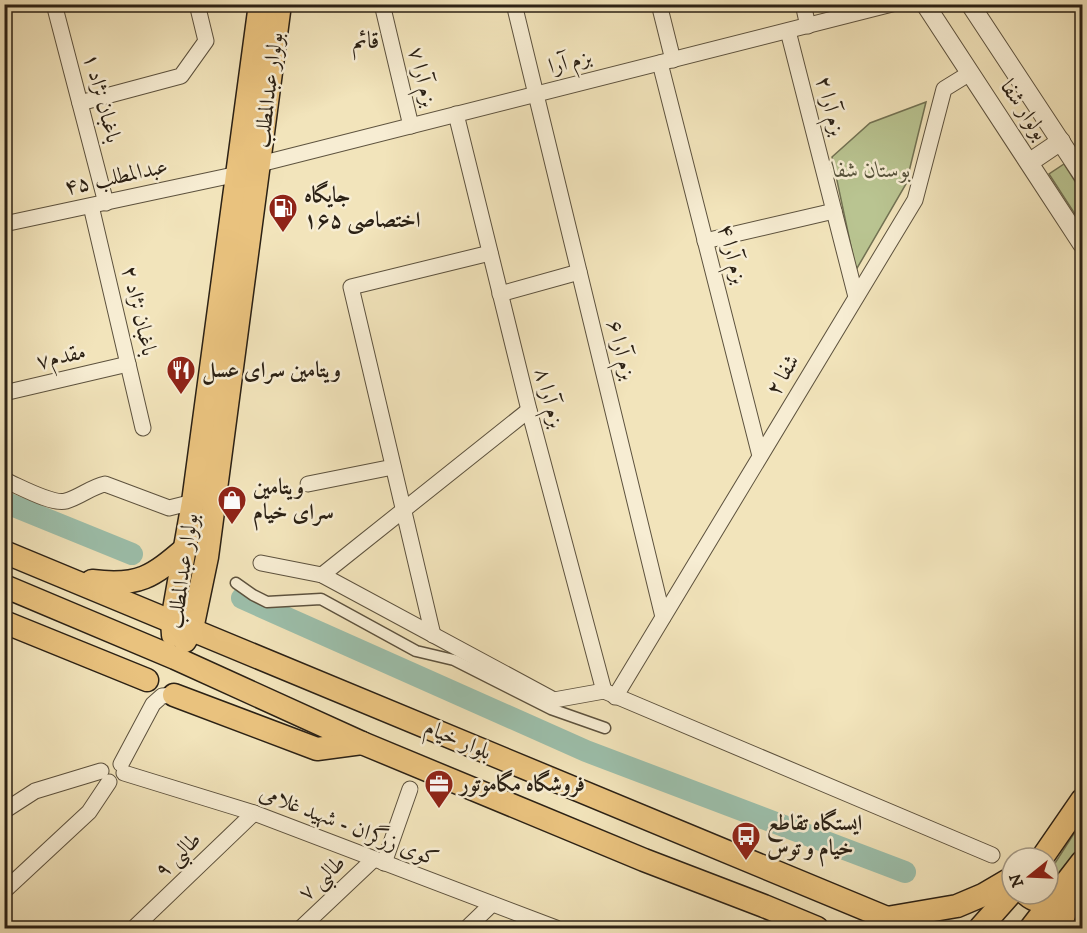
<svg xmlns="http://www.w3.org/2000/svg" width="1087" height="933" viewBox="0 0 1087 933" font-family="'IM FELL DW Pica',Amiri,serif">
<rect width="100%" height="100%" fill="#f2e4bb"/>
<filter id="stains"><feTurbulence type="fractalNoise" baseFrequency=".00333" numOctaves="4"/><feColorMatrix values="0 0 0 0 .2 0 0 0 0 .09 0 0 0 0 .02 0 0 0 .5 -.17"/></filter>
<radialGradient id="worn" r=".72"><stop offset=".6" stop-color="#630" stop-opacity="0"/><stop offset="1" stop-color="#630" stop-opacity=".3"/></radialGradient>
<g fill="#b9c491" stroke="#727253" stroke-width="1.5">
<polygon points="926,102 906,184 856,270 832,157 870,123"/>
<polygon points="1064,164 1082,192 1082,225 1049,174"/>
<polygon points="1082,821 1082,851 1048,893 1048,874"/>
</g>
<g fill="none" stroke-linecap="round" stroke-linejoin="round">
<g stroke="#9cbfab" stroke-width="22">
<polyline points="4,502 132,554"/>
<polyline points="242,598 586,751 905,872"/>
</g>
<g stroke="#5d523e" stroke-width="13">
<polyline id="pedestrian" points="236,583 253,595 267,602 321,599 416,651 454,660 551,709 605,728"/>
</g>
<g stroke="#5d523e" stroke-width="17">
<g id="minor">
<polyline points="54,4 106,203"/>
<polyline points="382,4 411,126"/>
<polyline points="514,4 663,617"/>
<polyline points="659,4 673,60"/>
<polyline points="803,4 808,26"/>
<polyline points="788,31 856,297"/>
<polyline points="660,63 760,456"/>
<polyline points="80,103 181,76 206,41 197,4"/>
<polyline points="456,114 529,410 604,691"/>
<polyline points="91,206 143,428"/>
<polyline points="4,224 238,174 260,164 892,4"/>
<polyline points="705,241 834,211"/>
<polyline points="500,294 579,272"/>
<polyline points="4,393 128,364"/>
<path d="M4,480C19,486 52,505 66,501C80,497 91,487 105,484L169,508L193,502"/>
<polyline points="308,484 393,467"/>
<polyline points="261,563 322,575 554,700 604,691 992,855"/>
<polyline points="322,575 529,410"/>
<polyline points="433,635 351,287 490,253"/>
<polyline points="615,697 915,200 944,89 970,73"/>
<polyline points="121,764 153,704 162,696 174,695"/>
<polyline points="124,773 254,813 556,928"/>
<polyline points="4,811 35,791 101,771"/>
<polyline points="384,863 410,789"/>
<polyline points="4,891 89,812 109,782"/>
<polyline points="134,928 254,813"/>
<polyline points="301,928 374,859"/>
<polyline points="467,928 492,904"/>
</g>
</g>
<g stroke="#5d523e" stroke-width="20">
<g id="tertiary">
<polyline points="925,4 1082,244"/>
<polyline points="970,4 1082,174"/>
<polyline points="1030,162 1061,141"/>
</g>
</g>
<g stroke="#2b2115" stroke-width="25">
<g id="primary">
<polyline points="4,552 911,928"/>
<path d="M92,581C139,587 152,577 187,547"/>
<polyline points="4,586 175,658 362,743 644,860 764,906 817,928"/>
<polyline points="4,622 147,680"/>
<polyline points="173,635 172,621 193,502 260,4"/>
<polyline points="185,641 192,629 207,557 280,4"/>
<polyline points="174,695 317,749 362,743"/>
<polyline points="1042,858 1082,800"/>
<path d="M1026,894C1035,902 1042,902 1053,901"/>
<polyline points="887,918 957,906 983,895 1012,878"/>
<polyline points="980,928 1012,892"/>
<polyline points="1031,928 1082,862"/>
<polyline points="1059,928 1078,879"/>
</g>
</g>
<use href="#pedestrian" stroke="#f7edd3" stroke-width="10"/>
<use href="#minor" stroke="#f7edd3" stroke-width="15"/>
<use href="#tertiary" stroke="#f7edd3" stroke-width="18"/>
<use href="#primary" stroke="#e9c27e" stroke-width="22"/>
</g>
<defs>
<g id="fuel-pin" transform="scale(1.5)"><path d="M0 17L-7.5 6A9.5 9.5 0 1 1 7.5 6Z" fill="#8f2418" stroke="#f7edd3"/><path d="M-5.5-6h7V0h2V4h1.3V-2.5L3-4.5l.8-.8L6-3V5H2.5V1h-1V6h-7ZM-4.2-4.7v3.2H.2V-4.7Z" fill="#fff"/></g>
<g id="restaurant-pin" transform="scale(1.5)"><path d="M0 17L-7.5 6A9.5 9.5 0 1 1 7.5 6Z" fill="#8f2418" stroke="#f7edd3"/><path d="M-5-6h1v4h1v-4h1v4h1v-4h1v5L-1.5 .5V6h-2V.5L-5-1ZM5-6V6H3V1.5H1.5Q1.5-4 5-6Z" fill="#fff"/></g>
<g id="shop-pin" transform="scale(1.5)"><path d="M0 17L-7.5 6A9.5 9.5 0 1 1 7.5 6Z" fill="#8f2418" stroke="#f7edd3"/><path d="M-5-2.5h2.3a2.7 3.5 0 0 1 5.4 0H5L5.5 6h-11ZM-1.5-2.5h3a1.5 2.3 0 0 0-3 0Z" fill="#fff"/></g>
<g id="office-pin" transform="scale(1.5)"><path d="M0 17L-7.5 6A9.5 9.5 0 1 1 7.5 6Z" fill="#8f2418" stroke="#f7edd3"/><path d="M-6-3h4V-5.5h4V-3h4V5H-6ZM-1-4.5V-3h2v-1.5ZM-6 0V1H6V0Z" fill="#fff"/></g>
<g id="bus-pin" transform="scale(1.5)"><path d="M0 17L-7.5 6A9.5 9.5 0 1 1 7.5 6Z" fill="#8f2418" stroke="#f7edd3"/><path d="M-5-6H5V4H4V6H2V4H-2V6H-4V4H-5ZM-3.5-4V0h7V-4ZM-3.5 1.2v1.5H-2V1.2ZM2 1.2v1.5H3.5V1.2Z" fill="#fff"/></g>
</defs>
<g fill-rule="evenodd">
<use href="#fuel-pin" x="283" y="208"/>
<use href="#restaurant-pin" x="181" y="370"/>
<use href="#shop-pin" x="232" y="500"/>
<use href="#office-pin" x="439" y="784"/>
<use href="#bus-pin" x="746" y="836"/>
</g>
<g text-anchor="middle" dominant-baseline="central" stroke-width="5" stroke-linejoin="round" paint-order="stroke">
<g font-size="22" fill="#2b2115" stroke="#f7edd3">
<text transform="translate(570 62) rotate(-14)">بزم آرا</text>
<text transform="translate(422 77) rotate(77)">بزم آرا ۷</text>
<text transform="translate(269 90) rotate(-83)">بولوار عبدالمطلب</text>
<text transform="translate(102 98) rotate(75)">باغبان نژاد ۱</text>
<text transform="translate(830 106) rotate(76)">بزم آرا ۲</text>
<text transform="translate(1024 110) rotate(56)">بولوار شفا</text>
<text transform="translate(116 177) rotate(-12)">عبدالمطلب ۴۵</text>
<text transform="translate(732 254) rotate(76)">بزم آرا ۴</text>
<text transform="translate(139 311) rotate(77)">باغبان نژاد ۲</text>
<text transform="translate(621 350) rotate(76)">بزم آرا ۶</text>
<text transform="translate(61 357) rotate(-13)">مقدم۷</text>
<text transform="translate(783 375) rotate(-59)">شفا ۲</text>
<text transform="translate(549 398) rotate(76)">بزم آرا ۸</text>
<text transform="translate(183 571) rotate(-82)">بولوار عبدالمطلب</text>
<text transform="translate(458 740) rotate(23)">بلوار خیام</text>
<text transform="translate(349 826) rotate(21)">کوی زرگران - شهید غلامی</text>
<text transform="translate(178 855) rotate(-44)">طالبی ۹</text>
<text transform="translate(322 878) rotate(-43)">طالبی ۷</text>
</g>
<g font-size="22" font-style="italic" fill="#56523a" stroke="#f7edd3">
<text x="872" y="170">بوستان شفا</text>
</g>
<g font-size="22" font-weight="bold" fill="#2b2115" stroke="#f7edd3" text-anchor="start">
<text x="304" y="195">جایگاه<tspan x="304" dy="25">اختصاصی ۱۶۵</tspan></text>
<text x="202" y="370">ویتامین سرای عسل</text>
<text x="253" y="487">ویتامین<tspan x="253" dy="25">سرای خیام</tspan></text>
<text x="460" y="784">فروشگاه مگاموتور</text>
<text x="767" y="823">ایستگاه تقاطع<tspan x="767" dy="25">خیام و توس</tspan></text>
</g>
<g font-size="24" fill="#2b2115" stroke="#f7edd3">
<text x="366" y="41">قائم</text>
</g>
</g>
<rect width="1087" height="933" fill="none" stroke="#f2e4bb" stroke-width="24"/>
<rect x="6" y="6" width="1075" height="921" fill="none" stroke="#2b2115" stroke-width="3"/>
<rect x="12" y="12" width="1063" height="909" fill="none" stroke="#2b2115" stroke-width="1.5"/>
<g transform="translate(1030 876) rotate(252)"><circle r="28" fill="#f7edd3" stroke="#a59b87" stroke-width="1.5"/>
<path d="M0-4.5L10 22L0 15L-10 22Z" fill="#8f2418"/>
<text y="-9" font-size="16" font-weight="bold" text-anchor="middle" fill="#2b2115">N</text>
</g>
<rect width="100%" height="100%" filter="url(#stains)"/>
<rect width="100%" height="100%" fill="url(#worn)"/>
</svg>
